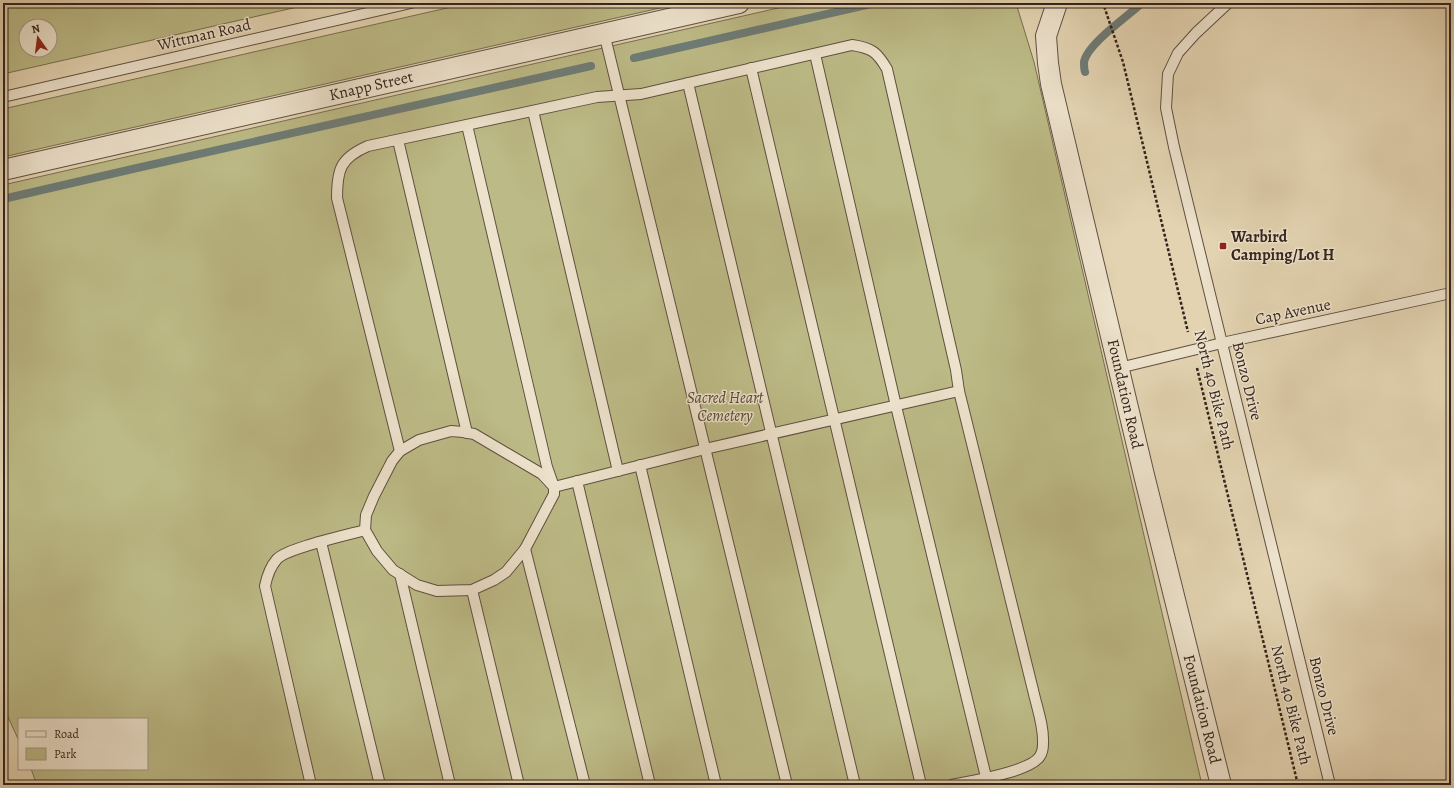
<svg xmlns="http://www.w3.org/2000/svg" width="1454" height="788" viewBox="0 0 1454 788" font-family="Alegreya,serif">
<rect width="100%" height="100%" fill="#e3d3b1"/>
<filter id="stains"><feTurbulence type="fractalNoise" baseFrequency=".005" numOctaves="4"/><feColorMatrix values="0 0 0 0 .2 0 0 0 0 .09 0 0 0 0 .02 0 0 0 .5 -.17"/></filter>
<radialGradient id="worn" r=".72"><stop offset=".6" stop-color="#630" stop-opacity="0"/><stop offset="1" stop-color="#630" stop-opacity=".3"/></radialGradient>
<g fill="#bcba86" stroke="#786f52" fill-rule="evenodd">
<path d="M3,3H315L3,74ZM26,26H50V50H26Z"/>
<polygon points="469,3 682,3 3,157 3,109"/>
<polygon points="800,3 1016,3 1034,62 1202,785 37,785 31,769 147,769 147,719 19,719 19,741 3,706 3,185"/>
</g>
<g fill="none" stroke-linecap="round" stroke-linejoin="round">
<g stroke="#6e7c76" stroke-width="8">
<polyline points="634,58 875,3"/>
<path d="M1085,72C1084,69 1084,65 1084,62C1087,44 1128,16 1142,3"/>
<polyline points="3,199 137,168 591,66"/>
</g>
<g stroke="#5f5042" stroke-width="12">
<g id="lane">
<polyline points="1228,3 1196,33 1178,53 1168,74 1166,108 1174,147 1330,785"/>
<polyline points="604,33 787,785"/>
<polyline points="815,54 896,406 986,777"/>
<polyline points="751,68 921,785"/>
<polyline points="688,83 855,785"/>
<polyline points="3,97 411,3"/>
<polyline points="533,111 618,471"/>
<polyline points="467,125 547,467 554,487 705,449 959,391"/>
<polyline points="398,140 467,433"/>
<polyline points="1119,368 1222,343 1451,293"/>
<polygon points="451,431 463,432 474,434 542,474 554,487 554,494 525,549 506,572 494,580 472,590 437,591 417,585 393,570 377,551 365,530 366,515 374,496 392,461 400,451 419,440"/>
<path d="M400,451L337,198C337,170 340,158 368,146L597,97L641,94L852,45C872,48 877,52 887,69L956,370L959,391L1033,690C1037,708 1044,726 1043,744C1043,748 1042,753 1040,756C1031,772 970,781 951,785"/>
<polyline points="640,465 716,785"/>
<polyline points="577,481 650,785"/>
<polyline points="321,542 380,785"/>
<polyline points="525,549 585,785"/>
<polyline points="400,574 450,785"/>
<polyline points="472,590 519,785"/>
<path d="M311,785L265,586C267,576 270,567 277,559C287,548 348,535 365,530"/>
</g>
</g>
<g stroke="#5f5042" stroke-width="22">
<g id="street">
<polyline points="1057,3 1046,36 1048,63 1051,84 1144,475 1221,785"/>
<polyline points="3,170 739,3"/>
</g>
</g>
<g stroke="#33241d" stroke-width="2.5" stroke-dasharray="3 2" stroke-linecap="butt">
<polyline points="1101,3 1104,6 1123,62 1188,332"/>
<polyline points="1197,368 1298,785"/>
</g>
<use href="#lane" stroke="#ede2cc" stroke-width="10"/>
<use href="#street" stroke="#ede2cc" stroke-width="20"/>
</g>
<rect fill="#8f2418" stroke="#ede2cc" stroke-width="1.5" x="1219" y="242" width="8" height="8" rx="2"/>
<g text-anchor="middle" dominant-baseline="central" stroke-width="3" stroke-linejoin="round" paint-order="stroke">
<g font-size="16" fill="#33241d" stroke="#ede2cc">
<text transform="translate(204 35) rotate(-13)">Wittman Road</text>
<text transform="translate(371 86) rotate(-13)">Knapp Street</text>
<text transform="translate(1293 312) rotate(-12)">Cap Avenue</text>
<text transform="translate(1247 381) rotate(76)">Bonzo Drive</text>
<text transform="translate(1214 390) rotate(76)">North 40 Bike Path</text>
<text transform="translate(1125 394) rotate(77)">Foundation Road</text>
<text transform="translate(1324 696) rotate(76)">Bonzo Drive</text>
<text transform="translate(1291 705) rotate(76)">North 40 Bike Path</text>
<text transform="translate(1202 709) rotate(76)">Foundation Road</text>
</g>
<g font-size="16" font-weight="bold" fill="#33241d" stroke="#ede2cc" text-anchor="start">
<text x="1231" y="237">Warbird<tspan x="1231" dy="18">Camping/Lot H</tspan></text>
</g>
<g font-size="16" font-style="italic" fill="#554a37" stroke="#ede2cc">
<text x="725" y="398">Sacred Heart<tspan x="725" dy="18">Cemetery</tspan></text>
</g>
</g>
<rect width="1454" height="788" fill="none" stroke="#e3d3b1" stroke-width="16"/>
<rect x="4" y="4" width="1446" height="780" fill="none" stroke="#33241d" stroke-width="2"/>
<rect x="8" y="8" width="1438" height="772" fill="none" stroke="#33241d"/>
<rect x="18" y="718" width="130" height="52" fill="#ede2cc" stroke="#a39686"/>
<rect x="26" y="731" width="20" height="6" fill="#ede2cc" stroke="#a39686"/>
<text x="54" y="738" font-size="12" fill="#33241d">Road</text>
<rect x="26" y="748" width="20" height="12" fill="#bcba86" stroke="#a39686"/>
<text x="54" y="758" font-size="12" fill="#33241d">Park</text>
<g transform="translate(38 38) rotate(346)"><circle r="19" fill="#ede2cc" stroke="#a39686"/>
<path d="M0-3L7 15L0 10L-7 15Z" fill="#8f2418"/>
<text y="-6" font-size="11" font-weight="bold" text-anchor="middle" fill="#33241d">N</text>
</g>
<rect width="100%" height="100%" filter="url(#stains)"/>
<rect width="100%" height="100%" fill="url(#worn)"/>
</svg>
